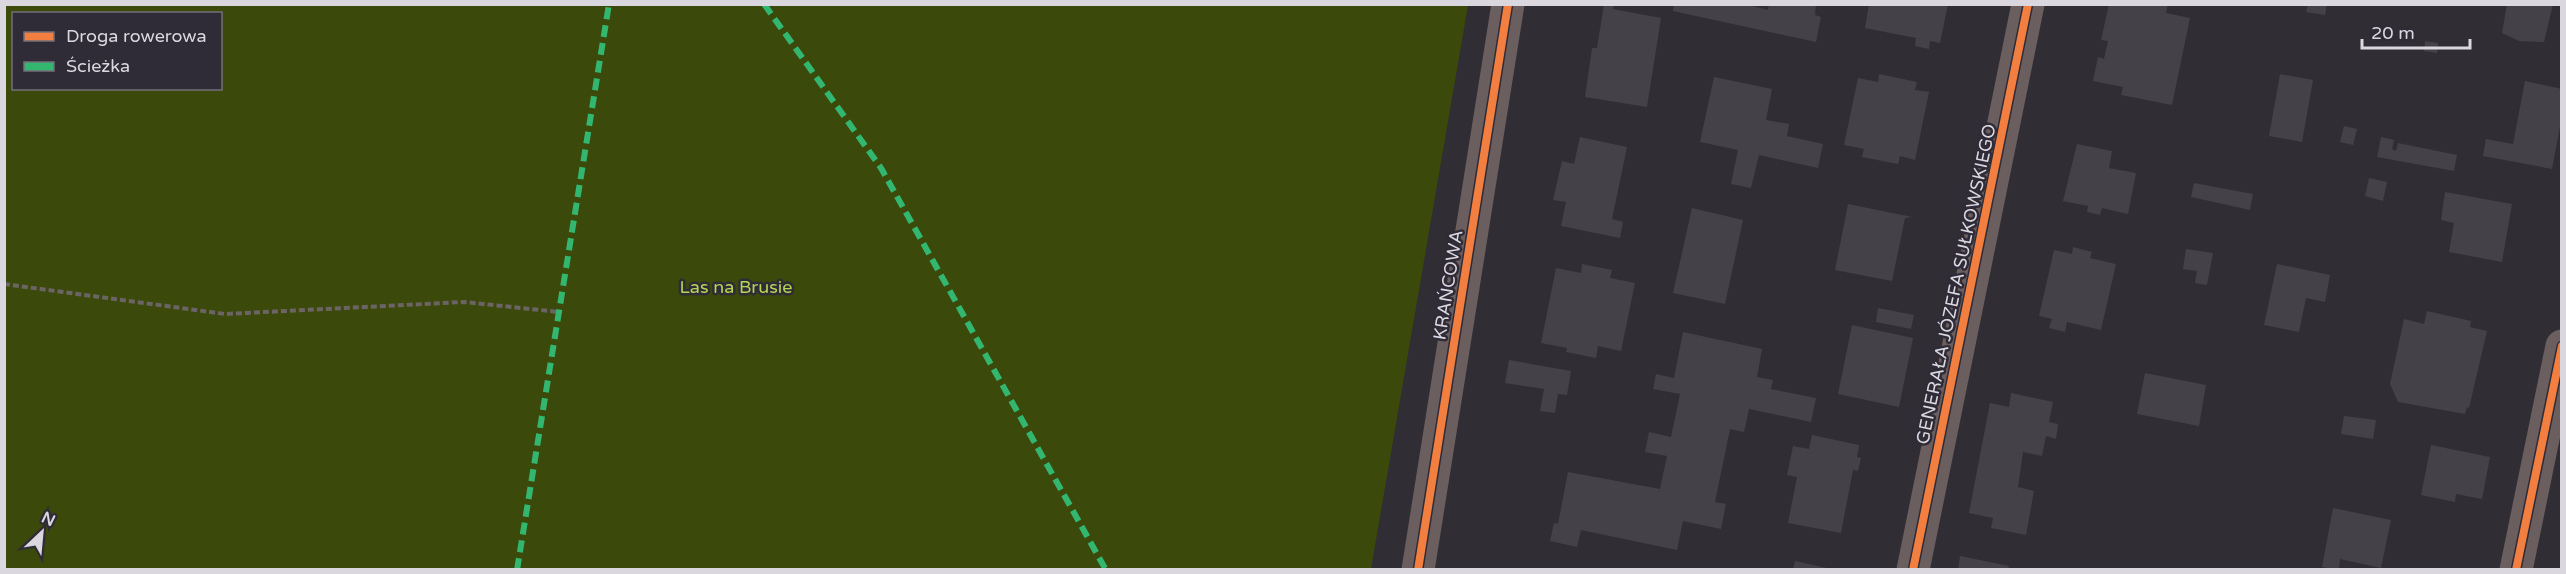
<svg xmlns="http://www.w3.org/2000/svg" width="2566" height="574" viewBox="0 0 2566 574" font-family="'Varela Round',sans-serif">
<rect width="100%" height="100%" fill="#302e34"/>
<path fill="#3b490b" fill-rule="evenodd" d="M4,5H1468L1371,569H5ZM14,14H220V88H14Z"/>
<g fill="#444248">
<polygon points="1604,4 1614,4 1613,9 1661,18 1647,107 1585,97 1592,48 1597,48"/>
<polygon points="1674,4 1745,4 1768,10 1769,4 1816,4 1815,15 1821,17 1816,42 1673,11"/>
<polygon points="1869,4 1948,4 1940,43 1930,41 1929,49 1915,46 1916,38 1865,28"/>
<polygon points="2109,4 2168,4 2166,13 2190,18 2172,105 2121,95 2123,87 2093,81 2098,57 2104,59 2108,41 2101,40"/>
<polygon points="2308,4 2327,4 2325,15 2306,12"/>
<polygon points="2507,4 2553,4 2544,42 2519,41 2502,33"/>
<polygon points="2425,41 2438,43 2437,53 2424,51"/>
<polygon points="1879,74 1917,82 1915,90 1929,92 1915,160 1900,156 1898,164 1862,157 1864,149 1844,145 1858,78 1878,82"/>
<polygon points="2280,74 2313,80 2302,142 2269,136"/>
<polygon points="1714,77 1772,89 1766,120 1789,124 1787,136 1823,144 1818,168 1759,155 1751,188 1731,184 1738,150 1700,142"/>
<polygon points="2525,81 2562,89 2562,116 2552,169 2483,156 2486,139 2513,144"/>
<polygon points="2344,126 2357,129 2353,145 2340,142"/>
<polygon points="1580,137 1627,147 1612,219 1623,222 1620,238 1561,226 1566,202 1553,200 1558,178 1562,161 1574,164"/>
<polygon points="2381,137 2394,140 2392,149 2396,151 2398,143 2457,155 2454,171 2377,157"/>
<polygon points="2077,144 2112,151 2109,168 2136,173 2128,214 2102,208 2100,215 2087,212 2088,206 2063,201"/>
<polygon points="2369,178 2387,182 2383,201 2365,196"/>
<polygon points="2194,183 2253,194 2250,210 2191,197"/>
<polygon points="2445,192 2512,204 2502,262 2449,252 2454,223 2441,220"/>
<polygon points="1848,204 1912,217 1905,218 1892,281 1835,270"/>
<polygon points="1692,208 1743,220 1725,304 1673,293"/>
<polygon points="2073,247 2092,252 2090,258 2116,264 2101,330 2067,322 2065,332 2049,328 2052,319 2039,316 2054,250 2072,254"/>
<polygon points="2186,249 2213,253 2207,285 2195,283 2197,271 2183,269"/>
<polygon points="1582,264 1612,270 1610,278 1635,283 1621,351 1598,346 1596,358 1566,352 1567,348 1541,343 1556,268 1581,273"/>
<polygon points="2277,264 2330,275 2325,302 2306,298 2299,332 2264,325"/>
<polygon points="1878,308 1914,315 1911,329 1876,322"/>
<polygon points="2427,311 2471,321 2470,327 2487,331 2469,408 2467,407 2465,414 2398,402 2390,384 2404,319 2424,324"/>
<polygon points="1852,325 1913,338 1899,407 1838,394"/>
<polygon points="1683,332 1762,349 1757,377 1773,380 1771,389 1816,398 1811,422 1749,409 1744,432 1730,429 1715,502 1726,504 1721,529 1683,521 1677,550 1581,530 1577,547 1550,541 1554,523 1558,524 1568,472 1660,489 1667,456 1645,452 1649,432 1671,437 1680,394 1653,389 1656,374 1674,378"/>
<polygon points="1509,360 1571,371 1567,395 1558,394 1555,413 1540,411 1544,389 1505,383"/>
<polygon points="2145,373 2206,385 2199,426 2137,414"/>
<polygon points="2011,393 2053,402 2049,422 2058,424 2056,439 2046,436 2042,456 2023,452 2018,487 2034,491 2026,535 1991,528 1993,518 1969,513 1990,403 2009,407"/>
<polygon points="2344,416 2376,420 2373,439 2341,434"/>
<polygon points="1812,435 1859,445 1857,457 1861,458 1858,471 1853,470 1841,533 1788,523 1797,477 1787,475 1793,446 1809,449"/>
<polygon points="2431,445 2490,457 2482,499 2456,494 2455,502 2421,495"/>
<polygon points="2333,508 2391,520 2381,568 2340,559 2339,570 2322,567"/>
<polygon points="1960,556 2009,566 2008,570 1958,570"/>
<polygon points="1795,561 1831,569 1831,570 1793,570"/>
</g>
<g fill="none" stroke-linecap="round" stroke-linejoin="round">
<polyline stroke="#6c6464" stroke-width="4" stroke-dasharray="6 3" stroke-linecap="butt" points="4,284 225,314 464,302 559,312"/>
<g stroke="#6b5e5e" stroke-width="33">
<polyline points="1418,570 1508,4"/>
<polyline points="1913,570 2028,4"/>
<polyline points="2516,570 2562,346"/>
</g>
<g stroke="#33b770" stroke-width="6" stroke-dasharray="12 6" stroke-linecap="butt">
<polyline points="764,4 881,168 1106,570"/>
<polyline points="517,570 609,4"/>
</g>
<g stroke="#2f2b37" stroke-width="11">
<g id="cycleway">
<polyline points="1418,570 1508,4"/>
<polyline points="1913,570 2028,4"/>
<polyline points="2516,570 2562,346"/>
</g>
</g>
<use href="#cycleway" stroke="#f27e40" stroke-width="8"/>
</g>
<g text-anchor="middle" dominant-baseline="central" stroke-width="5" stroke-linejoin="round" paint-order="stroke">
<g font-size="18" fill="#dad7df" stroke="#2f2b37">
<text transform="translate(1956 284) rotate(-78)">GENERAŁA JÓZEFA SUŁKOWSKIEGO</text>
<text transform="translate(1448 285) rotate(-81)">KRAŃCOWA</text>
</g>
<g font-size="18" fill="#b4d554" stroke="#2f2b37">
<text x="736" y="287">Las na Brusie</text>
</g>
</g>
<rect width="2566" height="574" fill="none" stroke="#dad7df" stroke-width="12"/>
<rect x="12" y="12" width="210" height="78" fill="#2f2b37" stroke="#73707a" stroke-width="1.5"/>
<rect x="24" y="32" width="30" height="9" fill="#f27e40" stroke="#73707a" stroke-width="1.5"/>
<text x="66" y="42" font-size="18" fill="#dad7df">Droga rowerowa</text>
<rect x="24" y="62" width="30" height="9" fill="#33b770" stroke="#73707a" stroke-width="1.5"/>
<text x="66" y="72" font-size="18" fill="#dad7df">Ścieżka</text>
<g transform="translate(42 532) rotate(26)" stroke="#2f2b37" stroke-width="4.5" paint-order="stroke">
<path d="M0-4.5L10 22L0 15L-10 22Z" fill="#dad7df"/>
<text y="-9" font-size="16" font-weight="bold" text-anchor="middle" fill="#dad7df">N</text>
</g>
<path d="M2362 39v9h108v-9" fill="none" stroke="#dad7df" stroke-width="3"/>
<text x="2371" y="39" font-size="18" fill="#dad7df" stroke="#2f2b37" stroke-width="4.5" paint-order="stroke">20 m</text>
</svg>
